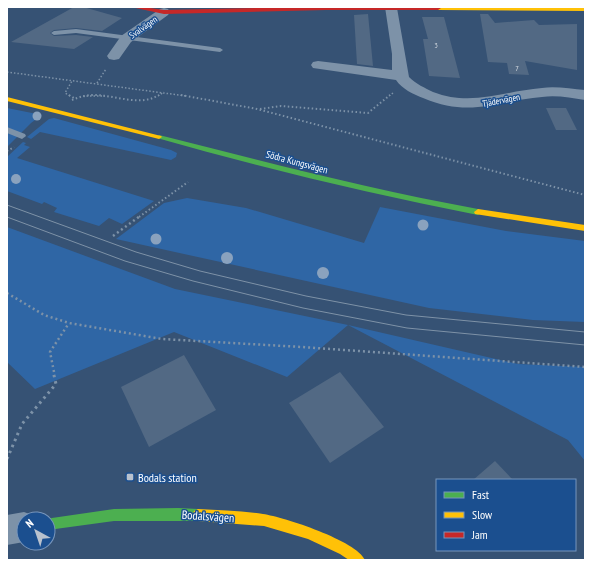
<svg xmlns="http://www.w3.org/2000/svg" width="592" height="567" viewBox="0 0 592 567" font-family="'PT Sans Narrow',sans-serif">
<rect width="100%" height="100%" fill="#365274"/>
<g fill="#2f66a5">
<polygon points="7,108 42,115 31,123 7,147"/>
<polygon points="54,118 171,150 177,153 176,157 171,160 40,132 31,139 27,137 49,119"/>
<polygon points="23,142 26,143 24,145 30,147 17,158 154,201 122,224 109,218 99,226 54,212 57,208 44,202 42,204 7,191 7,157"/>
<polygon points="187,198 246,208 364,243 380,207 506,231 585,241 585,322 533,320 429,308 116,239 164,203"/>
<polygon points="7,227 175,289 348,325 518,364 585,367 585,461 568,440 348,325 287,377 174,332 35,389 7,362"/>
</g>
<g fill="#526984">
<polygon points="74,7 83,7 122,18 102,31 76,28 54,30 50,33 54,36 76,35 93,37 74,49 11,42"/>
<polygon points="368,14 373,66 357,64 354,15"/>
<polygon points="480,14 488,14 495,23 534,20 539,25 577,24 577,70 525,61 529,75 509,74 507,63 488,62"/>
<polygon points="422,17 444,17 460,78 429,76 423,39 428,39"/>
<polygon points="546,108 566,108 577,130 556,130"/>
<polygon points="184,355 216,410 149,447 121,387"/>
<polygon points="340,372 384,427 330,463 289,403"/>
<polygon points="495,461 513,480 473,480"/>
</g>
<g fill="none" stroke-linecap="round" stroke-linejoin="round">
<g stroke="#7d92a8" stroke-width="1.5" stroke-dasharray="1.5 2" stroke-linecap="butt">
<polyline points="7,72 186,96"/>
<polyline points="97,83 106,69"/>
<polyline points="70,96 65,93 72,81"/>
<polyline points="83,96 105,96"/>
<polyline points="158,96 164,92"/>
<polyline points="389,96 393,93"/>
</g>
<g stroke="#7d92a8" stroke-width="2" stroke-dasharray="1.5 2.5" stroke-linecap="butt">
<polyline points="69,95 74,98"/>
<polyline points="181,95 257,109 585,195"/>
<path d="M72,100C79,97 86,95 94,95C115,95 140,107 159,95"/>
<polyline points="260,109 281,106 368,113 390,95"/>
<polyline points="7,151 14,147"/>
<polyline points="139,217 188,182"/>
</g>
<g stroke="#7d92a8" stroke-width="2.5" stroke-dasharray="2 3" stroke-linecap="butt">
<polyline points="113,236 140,216"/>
<polyline points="7,293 44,315 69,323 162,339 302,347 585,367"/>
<polyline points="54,372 50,352 69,323"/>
</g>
<polyline stroke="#7d92a8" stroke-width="3" stroke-dasharray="2.5 4" stroke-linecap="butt" points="7,459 22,424 56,384 53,371"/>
<g fill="#7d92a8" fill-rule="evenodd">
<polygon points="76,29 220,48 223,50 220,52 76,33 54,35 51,33 54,31"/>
<polygon points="7,127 25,134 26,136 22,139 7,133"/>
</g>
<g fill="#7d92a8" fill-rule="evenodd">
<path d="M385,7L397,8L409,77C416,84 425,88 433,92C472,107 503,91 542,88C556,86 571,89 585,90V100C571,98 557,95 542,97C495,101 471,118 423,98C413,94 402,89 396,80L313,68L311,65L313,62L318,61L392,70V54Z"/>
<polygon points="164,8 168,9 170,12 168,15 131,42 119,59 114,60 109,59 107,56 121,36 160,9"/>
<polygon points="24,512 35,516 36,519 24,519 24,542 7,545 7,515"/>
</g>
<g fill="#4caf50" fill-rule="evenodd">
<path d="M159,135C266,162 369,189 478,209L482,212L478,215C370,194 263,168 157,138L156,137Z"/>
<polygon points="178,508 198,509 202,511 204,515 202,519 198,521 114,521 48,530 48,519 45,519 114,509"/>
</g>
<g fill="#ffc107" fill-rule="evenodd">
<polygon points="436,7 585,7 585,11 438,10 436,9"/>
<polygon points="7,97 161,136 162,137 159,139 7,101"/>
<polygon points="478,209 585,225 585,231 475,214 474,212"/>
<path d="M198,509C219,510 242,511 263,514C284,517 357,541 365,560H349L340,554L308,539L264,526L198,521L194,519L192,515L194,511Z"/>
</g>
<polygon fill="#c62828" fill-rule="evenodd" points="131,7 143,7 164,10 304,7 441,8 438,10 326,10 164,14"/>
<g stroke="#7e92a7" stroke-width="1">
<polyline points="7,205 136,252 200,271 306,296 406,315 585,332"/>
<polyline points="7,217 125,261 193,281 303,308 407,328 585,345"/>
</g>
</g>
<g fill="#8aa2be">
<circle cx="37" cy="116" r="4.5"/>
<circle cx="16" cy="179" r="5"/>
<circle cx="423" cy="225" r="5.5"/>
<circle cx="156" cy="239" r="5.5"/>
<circle cx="227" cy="258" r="6"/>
<circle cx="323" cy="273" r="6"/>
</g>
<rect fill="#b9c2ce" stroke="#1b4f8f" stroke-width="1.5" x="126" y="473" width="8" height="8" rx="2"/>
<g text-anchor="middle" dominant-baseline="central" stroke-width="3" stroke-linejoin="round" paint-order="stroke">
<g font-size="8" fill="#d4dae0">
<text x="436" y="45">3</text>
<text x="517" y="68">7</text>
</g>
<g font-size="9" fill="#fff" stroke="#1b4f8f">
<text transform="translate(143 27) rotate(-35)">Svalvägen</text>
<text transform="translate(501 100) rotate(-11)">Tjädervägen</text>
</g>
<g font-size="10" fill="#fff" stroke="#1b4f8f">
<text transform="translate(297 162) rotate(15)">Södra Kungsvägen</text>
</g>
<g font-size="12" fill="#fff" stroke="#1b4f8f" text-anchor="start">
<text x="138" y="477">Bodals station</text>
</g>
<g font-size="12" fill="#fff" stroke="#1b4f8f">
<text transform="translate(208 516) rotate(4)">Bodalsvägen</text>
</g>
</g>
<rect width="592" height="567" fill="none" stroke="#ffffff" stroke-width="16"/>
<rect x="436" y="479" width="140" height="72" fill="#1b4f8f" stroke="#7695bc"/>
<rect x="444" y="492" width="20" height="6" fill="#4caf50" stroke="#7695bc"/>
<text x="472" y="499" font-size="12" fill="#ffffff">Fast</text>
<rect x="444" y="512" width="20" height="6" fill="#ffc107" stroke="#7695bc"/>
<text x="472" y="519" font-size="12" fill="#ffffff">Slow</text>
<rect x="444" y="532" width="20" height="6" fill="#c62828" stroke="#7695bc"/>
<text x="472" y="539" font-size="12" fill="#ffffff">Jam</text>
<g transform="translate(36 531) rotate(320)"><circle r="19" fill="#1b4f8f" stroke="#7695bc"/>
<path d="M0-3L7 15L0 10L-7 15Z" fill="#b9c2ce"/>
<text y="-6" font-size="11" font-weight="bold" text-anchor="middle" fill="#ffffff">N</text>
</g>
</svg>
